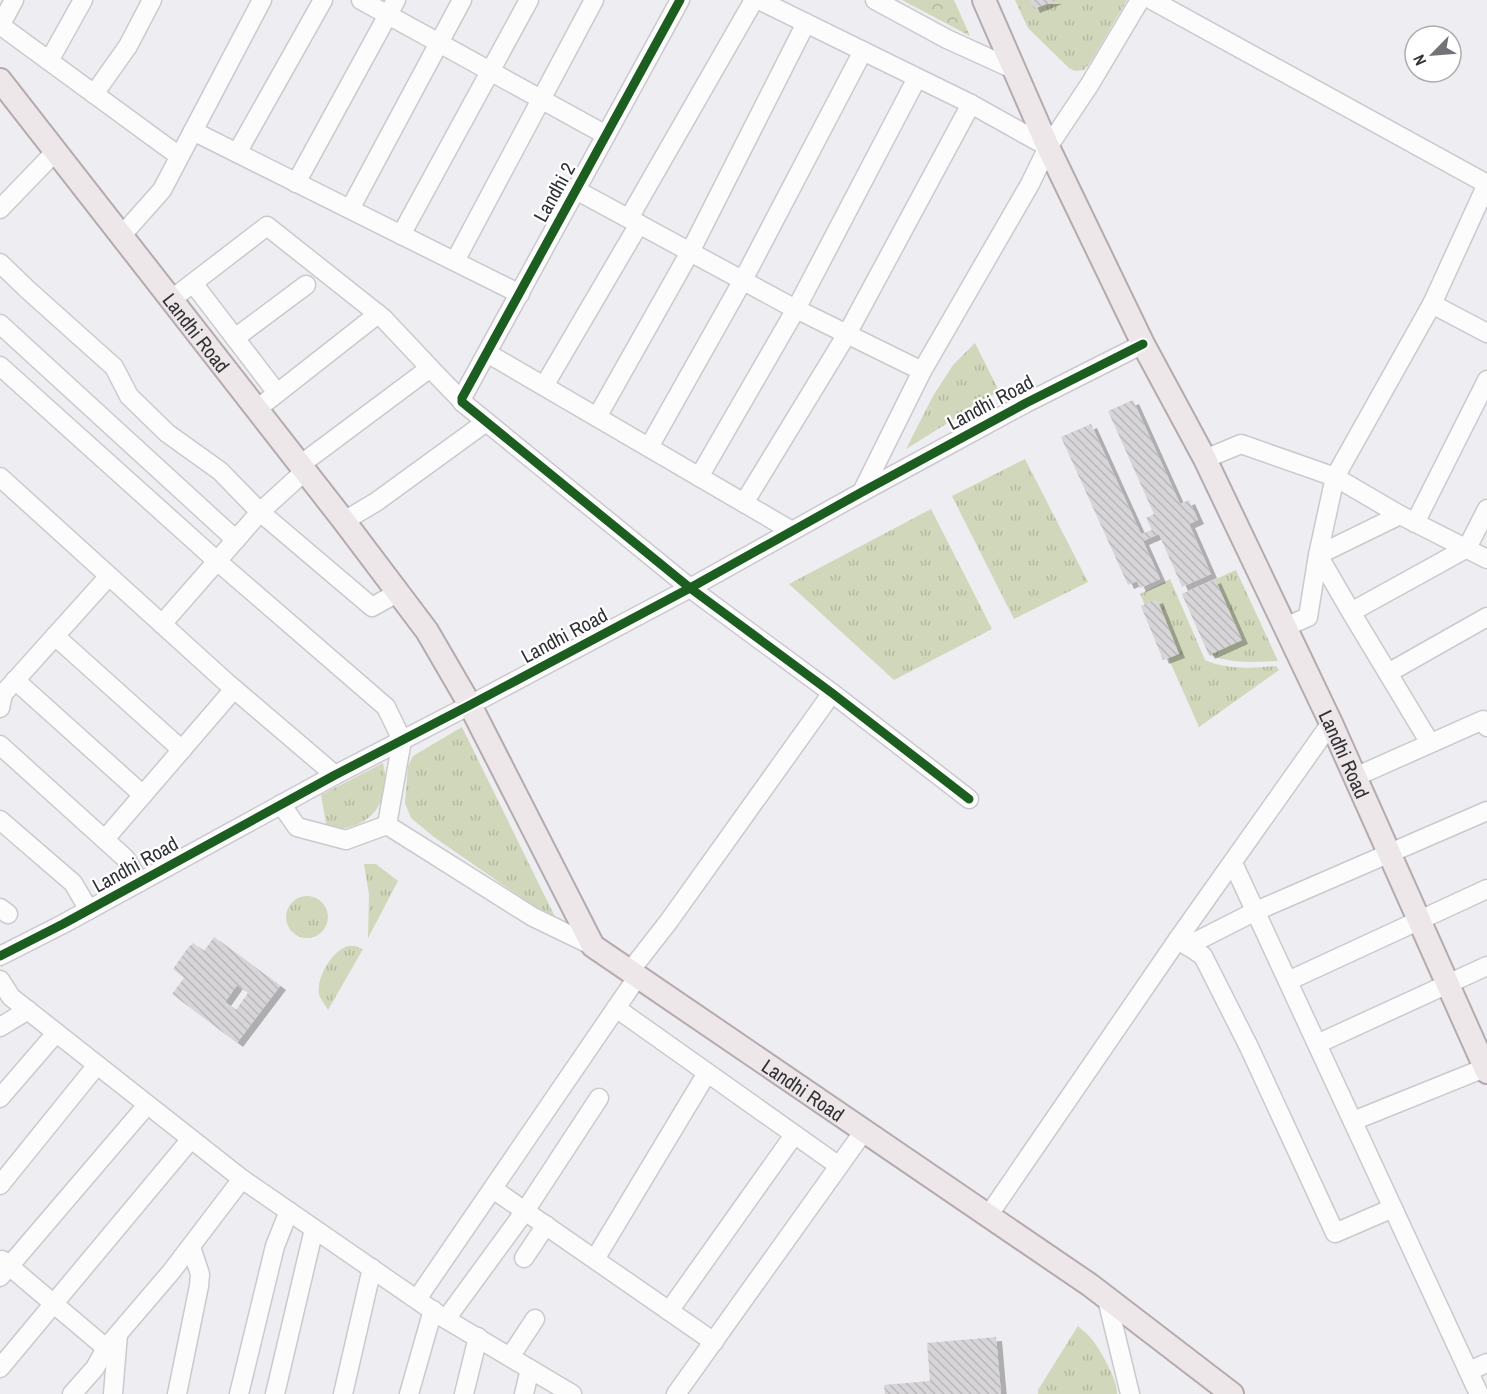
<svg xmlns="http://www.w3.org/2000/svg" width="1487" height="1394" viewBox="0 0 1487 1394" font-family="'Archivo Narrow',sans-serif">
<defs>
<pattern id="grass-tufts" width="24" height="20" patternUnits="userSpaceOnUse" patternTransform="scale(1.5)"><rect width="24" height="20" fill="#d1d7ba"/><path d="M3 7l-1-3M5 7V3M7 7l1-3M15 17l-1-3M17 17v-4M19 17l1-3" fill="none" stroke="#b4b9a0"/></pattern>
<pattern id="park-crowns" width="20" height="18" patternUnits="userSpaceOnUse" patternTransform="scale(1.5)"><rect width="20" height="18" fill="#d1d7ba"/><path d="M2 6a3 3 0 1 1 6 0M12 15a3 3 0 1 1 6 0" fill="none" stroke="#b4b9a0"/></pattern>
<pattern id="building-back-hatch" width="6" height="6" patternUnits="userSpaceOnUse" patternTransform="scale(1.5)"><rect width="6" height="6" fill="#d7d5d7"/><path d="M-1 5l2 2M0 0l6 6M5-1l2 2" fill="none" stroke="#b9b7b9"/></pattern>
<filter id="shadow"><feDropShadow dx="6" dy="4" stdDeviation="0" flood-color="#0004"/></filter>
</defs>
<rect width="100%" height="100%" fill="#ededf2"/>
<g fill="url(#grass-tufts)">
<polygon points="1015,0 1127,0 1090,63 1084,70 1075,71 1069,68 1028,28"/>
<polygon points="975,343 999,391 906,449 933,396 953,365"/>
<polygon points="1025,459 1088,582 1014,619 952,496"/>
<polygon points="931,509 992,629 894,680 789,584"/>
<path d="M1236,570L1278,661C1253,662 1233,664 1209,655L1182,594Z"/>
<path d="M1170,579L1205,660C1227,670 1253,668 1276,666L1279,670L1199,727L1140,594Z"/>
<polygon points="462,727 558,923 434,837 411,818 405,803 408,766 413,756"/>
<path d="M383,763C393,803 368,832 327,829L321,795Z"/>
<polygon points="364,864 376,864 398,881 368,938 369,894"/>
<circle cx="307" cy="917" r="21"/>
<path d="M348,946H355L363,949L328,1010C326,1006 322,1001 320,997C314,981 331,951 348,946Z"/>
<path d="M1078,1326C1081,1329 1086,1333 1089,1336C1099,1347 1118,1380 1117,1394H1038V1390Z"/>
</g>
<polygon fill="url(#park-crowns)" points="902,0 954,0 970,36"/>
<g fill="url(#building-back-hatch)" fill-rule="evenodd" filter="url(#shadow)">
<polygon points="1030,0 1056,0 1034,9"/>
<polygon points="1133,400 1180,504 1189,500 1198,520 1189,524 1211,574 1182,587 1159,534 1143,541 1160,579 1140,588 1137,581 1128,585 1061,437 1091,424 1141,534 1152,530 1146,518 1154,514 1108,411"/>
<polygon points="1215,579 1242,640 1209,655 1182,594"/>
<polygon points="1157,599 1179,654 1163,660 1141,606"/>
<path d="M214,937L280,986L237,1043L172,994L184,978L173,969L187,949L193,943L204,951ZM237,985L248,993L236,1010L225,1002Z"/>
<polygon points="996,1337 1001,1394 885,1394 884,1385 930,1381 927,1343"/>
</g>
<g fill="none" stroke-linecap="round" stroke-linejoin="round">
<g stroke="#cacace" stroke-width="21">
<g id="minor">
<polyline points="361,0 606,135"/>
<polyline points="680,0 462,398 462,402 690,588 832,693 969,799"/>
<polyline points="759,0 971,104 1048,147"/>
<polyline points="875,0 947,39 1015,70"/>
<polyline points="1152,0 1487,184"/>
<polyline points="0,25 179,156"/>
<polyline points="0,26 14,0"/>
<polyline points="49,61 83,0"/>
<polyline points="94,94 128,46 152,0"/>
<polyline points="193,131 520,294"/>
<polyline points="237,153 323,0"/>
<polyline points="296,183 396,0"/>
<polyline points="576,190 788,305 922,371"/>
<polyline points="0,209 56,151"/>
<polyline points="350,209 462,0"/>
<polyline points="629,218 754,0"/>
<polyline points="122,235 162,190 262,0"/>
<polyline points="401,235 529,0"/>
<polyline points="455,261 594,0"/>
<polyline points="0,263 28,290 114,367 129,396 167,433 220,471 260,512 372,607 397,593"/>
<polyline points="193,283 277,393"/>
<polyline points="172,299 267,226 383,318 430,368"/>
<polyline points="1432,304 1487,333"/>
<polyline points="0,324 236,540"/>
<polyline points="235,338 306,285"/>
<polyline points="487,353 792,531"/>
<polyline points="0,366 217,561 386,707 402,740 387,825"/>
<polyline points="544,386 639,224"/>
<polyline points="257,409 378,314"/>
<polyline points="597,417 690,252 806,23"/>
<polyline points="649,447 743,280 863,51"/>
<polyline points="1205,459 1241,444 1335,477 1400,515 1487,559"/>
<polyline points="300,465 430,368 461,400"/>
<polyline points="0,477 226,682 335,775"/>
<polyline points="699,477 796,309 917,78"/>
<polyline points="862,492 922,371 1030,184 1048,147 1090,84 1140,0"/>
<polyline points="744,503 847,334 971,104"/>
<polyline points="1400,515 1318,555 1351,612 1430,743"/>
<polyline points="344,521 376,502 486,422"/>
<polyline points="1415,523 1487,380"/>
<polyline points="1351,612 1467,548 1487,509"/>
<polyline points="162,624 260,512 305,471"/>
<polyline points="1285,627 1308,617 1318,555 1335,477 1432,304 1487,184"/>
<polyline points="55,636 182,750"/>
<polyline points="1388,673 1487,617"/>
<polyline points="15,680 143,795"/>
<polyline points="0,708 3,694 109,576"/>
<polyline points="0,745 125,858 140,882"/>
<polyline points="1355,777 1483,720 1487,727"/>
<polyline points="281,804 297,827 346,840 387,825 533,917 593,946"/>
<polyline points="0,820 73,883 89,910"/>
<polyline points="105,839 234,689"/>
<polyline points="1233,863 1479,1394"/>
<polyline points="0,908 8,914"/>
<polyline points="1178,939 1203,956 1249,1047 1335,1233 1393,1208"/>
<polyline points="1187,946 1256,911 1487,811"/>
<polyline points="0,956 63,924 335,775 470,705 690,588 862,492 1026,403 1143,344"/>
<polyline points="630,971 669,921 832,693"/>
<polyline points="0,980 11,997 242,1179 439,1315 572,1394"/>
<polyline points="1288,981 1487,889"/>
<polyline points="616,1008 839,1166"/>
<polyline points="0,1027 28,1010"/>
<polyline points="1317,1044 1487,966"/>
<polyline points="0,1098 56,1033"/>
<polyline points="1353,1121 1487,1067"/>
<polyline points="0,1185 97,1065"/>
<polyline points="493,1189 714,1342"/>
<polyline points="988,1216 1178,939 1331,723"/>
<polyline points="524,1258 546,1225"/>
<polyline points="595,1259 707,1073"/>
<polyline points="2,1260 106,1348"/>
<polyline points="0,1277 147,1105"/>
<polyline points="417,1299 638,976"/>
<polyline points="1107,1299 1130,1394"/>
<polyline points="669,1311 794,1135"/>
<polyline points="446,1319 525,1211 599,1098"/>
<polyline points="510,1357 535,1319"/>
<polyline points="0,1368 191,1139"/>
<polyline points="1469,1371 1487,1363"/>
<polyline points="72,1394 95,1368 106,1348 171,1272 242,1179"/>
<polyline points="113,1394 118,1334"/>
<polyline points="177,1394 199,1286 200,1274 191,1247"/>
<polyline points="239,1394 275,1246 289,1211"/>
<polyline points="275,1394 314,1229"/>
<polyline points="343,1394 372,1268"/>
<polyline points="409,1394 433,1310"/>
<polyline points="464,1394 478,1337"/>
<polyline points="524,1394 530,1369"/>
<polyline points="676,1394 864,1131"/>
</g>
</g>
<g stroke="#b5aaae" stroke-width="26">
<g id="major">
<path id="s1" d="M984,0L1048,147L1143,344L1205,459L1331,723L1487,1072"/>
<path id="s2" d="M0,80L344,521L427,631L470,705L593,946L1090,1285L1232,1394"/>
</g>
</g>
<use href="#minor" stroke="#fcfcfd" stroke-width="18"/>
<use href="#major" stroke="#eee7e9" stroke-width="22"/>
<g stroke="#fff" stroke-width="13">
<g id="cycleway">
<polyline points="680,0 462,398 462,402 690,588 832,693 969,799"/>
<polyline points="0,956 63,924 335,775 470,705 690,588 862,492 1026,403 1143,344"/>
</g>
</g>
<use href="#cycleway" stroke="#1b5e20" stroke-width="9"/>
</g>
<g text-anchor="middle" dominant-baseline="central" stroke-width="4.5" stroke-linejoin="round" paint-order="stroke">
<g font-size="20" fill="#303134" stroke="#fff">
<text transform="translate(554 192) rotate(-61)">Landhi 2</text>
<text stroke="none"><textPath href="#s2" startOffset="320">Landhi Road</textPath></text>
<text transform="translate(990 402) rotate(-28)">Landhi Road</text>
<text transform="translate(564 635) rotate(-28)">Landhi Road</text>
<text stroke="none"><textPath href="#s1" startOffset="836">Landhi Road</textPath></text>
<text transform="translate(135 864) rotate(-29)">Landhi Road</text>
<text stroke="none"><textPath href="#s2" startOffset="1308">Landhi Road</textPath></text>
</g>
</g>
<g transform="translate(1433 54) rotate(245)"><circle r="28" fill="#ffffff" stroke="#acadae" stroke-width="1.5"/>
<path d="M0-4.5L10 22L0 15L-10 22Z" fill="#727376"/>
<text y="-9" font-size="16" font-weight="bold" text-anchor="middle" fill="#303134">N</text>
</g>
</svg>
